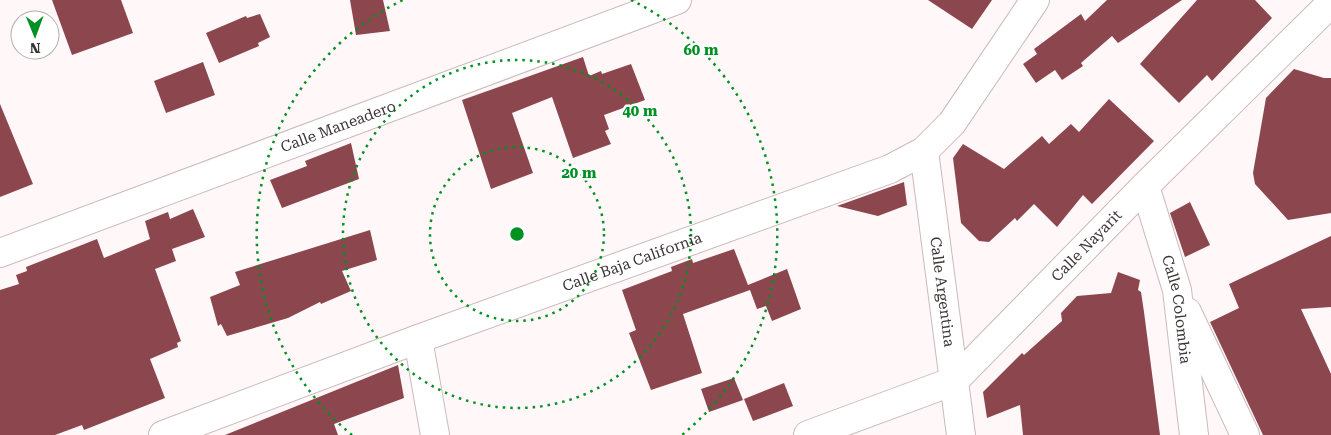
<svg xmlns="http://www.w3.org/2000/svg" width="1331" height="435" viewBox="0 0 1331 435" font-family="'Roboto Serif',serif">
<rect width="100%" height="100%" fill="#fff7f8"/>
<g fill="#8c464e">
<polygon points="52,0 121,0 133,33 72,55"/>
<polygon points="350,0 383,0 390,31 356,35"/>
<polygon points="928,0 992,0 972,29"/>
<polygon points="1107,0 1182,0 1118,43 1112,36 1081,63 1083,66 1062,80 1055,70 1036,83 1023,64 1037,54 1034,49 1081,14 1085,21"/>
<polygon points="1197,0 1255,0 1272,18 1212,81 1207,75 1179,103 1140,64"/>
<polygon points="260,14 270,37 258,43 259,46 219,63 206,33 246,16 247,18"/>
<polygon points="583,57 589,76 601,71 602,74 631,64 645,100 604,115 609,129 605,131 611,144 573,158 552,97 512,113 533,173 491,189 462,100"/>
<polygon points="203,62 215,95 166,113 154,81"/>
<polygon points="1294,69 1324,78 1331,78 1331,213 1288,220 1255,184 1253,173 1266,98"/>
<polygon points="1109,99 1154,141 1092,204 1083,195 1057,227 1034,204 1017,221 1015,218 989,242 979,241 961,223 953,158 963,144 1004,169 1042,136 1049,144 1071,124 1079,132"/>
<polygon points="0,104 33,184 0,197"/>
<polygon points="351,143 359,179 282,208 270,180 307,166 305,161"/>
<polygon points="904,182 907,205 878,216 837,206"/>
<polygon points="1190,202 1210,245 1185,257 1170,213"/>
<polygon points="193,209 205,237 172,249 176,261 155,269 181,341 177,343 178,347 150,359 165,398 84,430 82,425 55,435 0,435 0,290 19,284 16,275 27,271 26,267 97,239 104,258 150,239 145,221 168,212 170,219"/>
<polygon points="370,230 377,260 342,271 351,291 321,304 320,302 288,318 227,336 221,324 218,326 210,297 240,285 235,272"/>
<polygon points="1331,236 1331,307 1301,309 1331,374 1331,435 1263,435 1210,322 1239,308 1229,284"/>
<polygon points="734,249 748,285 787,269 801,309 772,321 766,306 757,309 750,290 683,314 702,373 651,390 629,333 636,330 622,290 672,271 671,267 692,259 693,263"/>
<polygon points="1118,272 1140,280 1138,290 1141,292 1144,312 1160,435 1023,435 1020,405 987,418 983,392 1022,353 1024,355 1062,321 1061,313 1077,296 1111,293"/>
<polygon points="398,365 404,398 334,424 338,435 225,435"/>
<polygon points="734,378 743,400 709,412 701,389"/>
<polygon points="784,383 793,406 753,421 744,399"/>
</g>
<g fill="none" stroke-linecap="round" stroke-linejoin="round">
<g stroke="#cbbaba" stroke-width="30">
<g id="minor">
<path id="s1" d="M924,151L961,435"/>
<path id="s2" d="M1145,186L1177,290L1194,435"/>
<path id="s3" d="M0,253L677,0"/>
<polyline points="1187,312 1245,435"/>
<polyline points="418,339 435,435"/>
<path id="s4" d="M163,435L418,339L890,169L924,151L952,123L1035,0"/>
<path id="s5" d="M808,435L954,381L1145,186L1331,3"/>
</g>
</g>
<use href="#minor" stroke="#fff" stroke-width="28"/>
</g>
<g fill="none" stroke="#019022" stroke-width="2.5" stroke-dasharray="2.5 5">
<circle cx="517" cy="234" r="87"/>
<circle cx="517" cy="234" r="174"/>
<path d="M352 435A260 260 0 0 1 403 0M631 0A260 260 0 0 1 682 435"/>
</g>
<g text-anchor="middle" dominant-baseline="central" stroke-width="5" stroke-linejoin="round" paint-order="stroke">
<g font-size="15" fill="#3c3535" stroke="#fff">
<text stroke="none"><textPath href="#s3" startOffset="361">Calle Maneadero</textPath></text>
<text stroke="none"><textPath href="#s5" startOffset="345">Calle Nayarit</textPath></text>
<text stroke="none"><textPath href="#s4" startOffset="500">Calle Baja California</textPath></text>
<text stroke="none"><textPath href="#s1" startOffset="142">Calle Argentina</textPath></text>
<text stroke="none"><textPath href="#s2" startOffset="128">Calle Colombia</textPath></text>
</g>
</g>
<circle cx="517" cy="234" r="8" fill="#019022" stroke="#fff" stroke-width="2.5"/>
<g font-size="15" text-anchor="middle" font-weight="bold" fill="#019022" stroke="#fff" stroke-width="5" stroke-linejoin="round" paint-order="stroke">
<text x="701" y="55">60 m</text>
<text x="640" y="116">40 m</text>
<text x="579" y="178">20 m</text>
</g>
<g transform="translate(35 35) rotate(179)"><circle r="24" fill="#ffffff" stroke="#b1aeae"/>
<path d="M0-4L9 19L0 12L-9 19Z" fill="#019022"/>
<text y="-8" font-size="14" font-weight="bold" text-anchor="middle" fill="#3c3535">N</text>
</g>
</svg>
